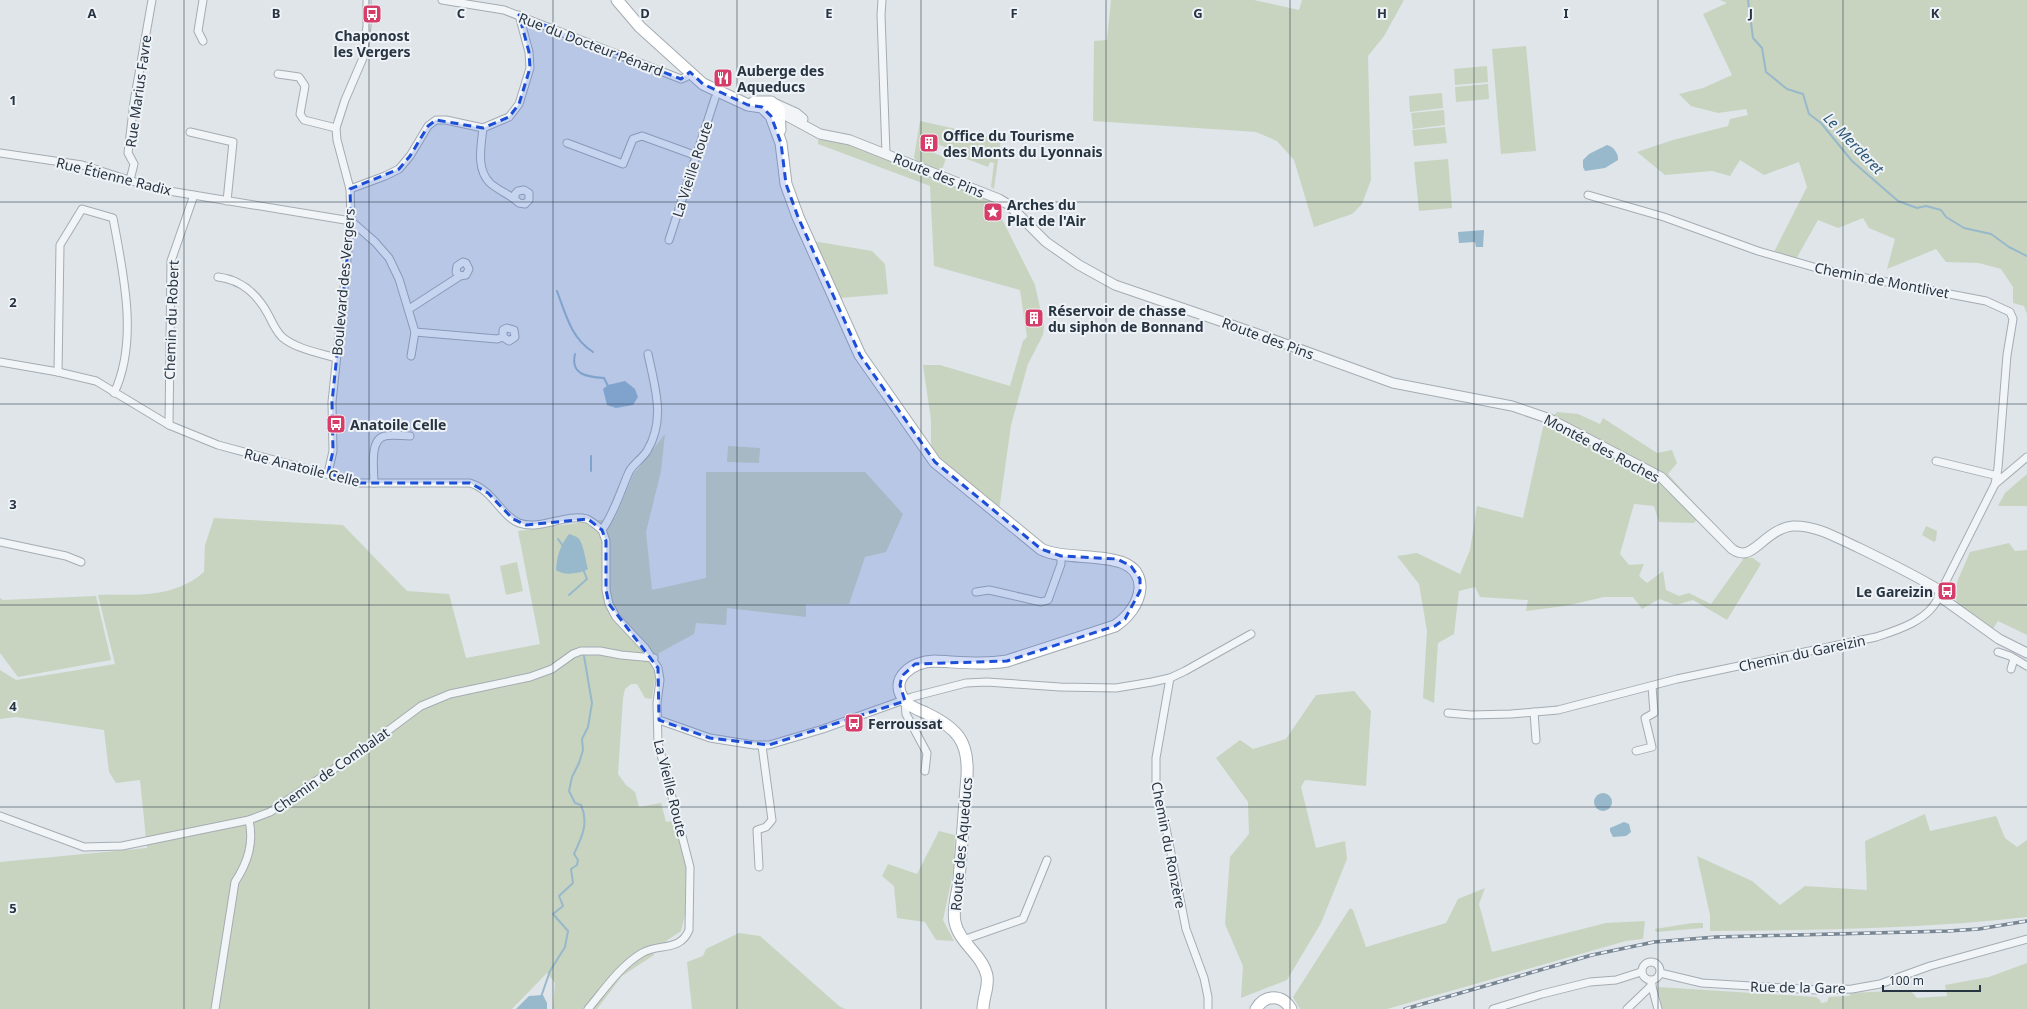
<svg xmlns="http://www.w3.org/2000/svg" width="2027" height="1009" viewBox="0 0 2027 1009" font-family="'Noto Sans',sans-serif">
<rect width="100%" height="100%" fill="#dfe5e9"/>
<g fill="#c8d4c0">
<polygon points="1111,0 1254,0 1299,10 1302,0 1404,0 1384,36 1368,56 1371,180 1362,204 1352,214 1314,227 1294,160 1277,141 1256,132 1093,121 1094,41 1107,40"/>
<polygon points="1720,0 2027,0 2027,314 2024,306 2013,303 2013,287 2001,269 1979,263 1946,262 1936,249 1887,269 1895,239 1869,228 1863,218 1838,228 1818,220 1796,259 1774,252 1807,187 1799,162 1764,175 1740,160 1730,176 1712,171 1665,175 1637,152 1673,140 1728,126 1730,119 1748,115 1746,109 1718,113 1691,106 1679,94 1703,88 1732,75 1703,14 1727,3"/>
<polygon points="1526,46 1536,151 1501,154 1492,49"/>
<polygon points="1487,66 1488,82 1455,85 1454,69"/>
<polygon points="1488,84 1489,99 1456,102 1455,87"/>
<polygon points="1442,93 1443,108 1410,112 1409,96"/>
<polygon points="1444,110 1445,125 1413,129 1411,113"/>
<polygon points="920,121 1001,139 994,189 991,187 994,163 990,162 988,167 946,151 947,148 925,139 921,148 944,157 947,156 941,172 917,162 914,157"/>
<polygon points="1445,127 1447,143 1414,146 1412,130"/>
<polygon points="819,134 991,197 1035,285 1044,326 1043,335 1028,364 1011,425 999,511 938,460 931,450 931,420 923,365 940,365 1010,386 1023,341 1027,337 1020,290 934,266 930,186 818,144"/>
<polygon points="1448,159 1452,208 1419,211 1414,162"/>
<polygon points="813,241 872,251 885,264 888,294 839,298"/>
<polygon points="1557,412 1578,414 1600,424 1603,418 1657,453 1672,450 1677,463 1668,474 1703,513 1694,523 1659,522 1654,506 1634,504 1620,554 1629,565 1644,564 1639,576 1647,583 1663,571 1666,590 1679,596 1689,593 1711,604 1744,558 1753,558 1761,564 1727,620 1693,600 1676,605 1659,599 1642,609 1633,597 1604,597 1565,606 1526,611 1528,600 1480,597 1475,587 1459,591 1454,634 1438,643 1434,703 1423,698 1427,631 1419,584 1397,556 1417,553 1460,574 1470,550 1477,506 1523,518 1543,427"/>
<path d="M665,434L661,471L646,532L652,590L706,578V472H865L903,514L886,552L865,557L849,604H806V617L727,608L726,625L696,623L694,634L659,653L652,699L645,698L637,684H631L625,689L623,698L618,774L626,785L635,792L639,807L661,803L666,822L673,821L686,866L685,915L681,931L663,943L650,946L654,955L622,976L597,1009H553L555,983L547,973L512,1009H0V862L147,848L140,780L116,783L109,772L104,730L16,717L0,719V670L16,680L115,664L98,595C137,594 173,599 204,572L205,545L214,518L343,525L407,591L449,594L466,658L540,644L518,531L615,518L633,475Z"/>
<polygon points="728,446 760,448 759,463 727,462"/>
<polygon points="2027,474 2027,506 1998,506 2005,493"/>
<polygon points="1926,526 1937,531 1936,540 1934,542 1922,535"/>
<polygon points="2009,543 2015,551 2027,550 2027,635 1998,621 1992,630 1956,604 1957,582 1970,552"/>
<polygon points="517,562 523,591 506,595 500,566"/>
<polygon points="96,596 111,660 18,677 0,653 0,598 3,600"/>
<polygon points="1354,691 1371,711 1366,786 1305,780 1301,787 1316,848 1345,841 1347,859 1321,923 1287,980 1241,998 1243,966 1225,924 1230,857 1249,834 1248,802 1216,758 1240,740 1253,749 1286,739 1316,695"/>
<path d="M1925,814L1930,831L1996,816L2005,838L2017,847L2027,840V917C1920,929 1817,930 1710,931V915L1697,856L1752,881L1780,905L1805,886L1867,890L1865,841Z"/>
<polygon points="939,831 955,835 954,868 943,920 954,941 936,940 925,922 897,918 894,886 882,876 888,864 917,874"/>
<polygon points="1485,888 1479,904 1492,952 1606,923 1645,921 1643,939 1626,941 1387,1009 1300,1009 1293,997 1350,908 1353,910 1366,947 1446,923 1458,899"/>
<polygon points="1692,923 1703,923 1703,928 1656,932 1655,929"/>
<polygon points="739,933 760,936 839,1006 845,1009 692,1009 687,962 703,956 706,949"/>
<polygon points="2027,963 2027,1009 1662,1009 1658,987 1816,997 1820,1000 1821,1003 1827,1002 1829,997 1849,996 1851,993 1910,990 1917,998 1947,996 1945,985 1989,977"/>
</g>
<g fill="#98b8cb">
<path d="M1607,145C1613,146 1619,154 1618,160L1605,168L1585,171L1583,167V160L1589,154Z"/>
<polygon points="1484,230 1483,247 1476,247 1475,242 1459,243 1458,232"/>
<polygon points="625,381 635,389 638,397 633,405 616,408 607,405 603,389 608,385"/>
<path d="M569,534C572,535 576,536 578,538C583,541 586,562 588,569C579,574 564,576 556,570C557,555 560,546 569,534Z"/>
<circle cx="1603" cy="802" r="9"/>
<polygon points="1624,822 1629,824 1631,832 1626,836 1613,837 1610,831 1610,828"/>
<polygon points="543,995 547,1003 547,1009 516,1009 529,996"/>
</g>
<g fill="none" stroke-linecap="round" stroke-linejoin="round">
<g stroke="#98b8cb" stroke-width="2">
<polyline points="1748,0 1753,38 1762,48 1766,72 1787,89 1803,94 1809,114 1821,123 1852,161 1898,201 1917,208 1926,206 1941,210 1946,217 1964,228 1991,234 2009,247 2027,256"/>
<path d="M557,291C566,315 571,338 593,352"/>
<path d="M575,354C570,375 588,377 604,378L608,386"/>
<polyline points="591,456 591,471"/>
<polyline points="558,539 563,546"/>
<polyline points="569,595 587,579 583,569"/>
<path d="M541,997L550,971L565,947L568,931L553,914L563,906L559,896L573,883L571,869L577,865L578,860L574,854C582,837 589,823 581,805L575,803L569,791L572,777L579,763L583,750L582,739L588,727L592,703L584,656"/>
</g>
<g stroke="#a4acb3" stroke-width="9">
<g id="minor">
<polyline points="442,0 504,10 681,79 686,77 690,72"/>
<polyline points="882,0 881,15 886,153"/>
<polyline points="203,41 198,31 203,0"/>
<polyline points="278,74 299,77 305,86 300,114 304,120 336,128"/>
<path d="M483,128C481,147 476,169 490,183C499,191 511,195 519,203L525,204L529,200V193L524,190L518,191L515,194V199"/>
<polyline points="190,132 233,142 227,201"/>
<polyline points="567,143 623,164 633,139 642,136 697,156"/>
<polyline points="0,153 82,165 157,189 351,221 375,242 389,258 399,279 415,332 411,356"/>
<polyline points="130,180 134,164 128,153 134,102 152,0"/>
<polyline points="350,189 385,176 399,169 410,156 428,126 436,120 446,120 483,128 509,117 519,104 530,68 529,52 519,15"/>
<polyline points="1588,195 1664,217 1758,251 1824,270 1986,301 2010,312 2013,319 2007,355 1998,468 1995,484"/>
<polyline points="669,240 715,98"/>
<path d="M218,277C243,280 258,295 269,316C273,324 276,331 282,337C296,349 320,353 336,358"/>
<polyline points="409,309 460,276 466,275 469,269 466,263 463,262 457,266 456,272 460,276"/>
<polyline points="415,332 497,339 503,337 509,341 515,337 514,330 507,328 503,330 503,337"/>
<path d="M0,362L58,372L96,381L169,425L218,445L359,483H470C493,490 501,516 519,523C541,531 565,513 587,519C592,521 598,527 602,530"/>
<path d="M58,372L60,245L82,209L113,218C123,272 139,341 114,393"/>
<polyline points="169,425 171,261 194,195"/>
<polyline points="1936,461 1998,476"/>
<polyline points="328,473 333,451 332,402 351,221 350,189 337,140 336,128 345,100 363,58 367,26 367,0"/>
<path d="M374,483C374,470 369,439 385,436C392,434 402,436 410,436"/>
<path d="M602,530C615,512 620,492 629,472C633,464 642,459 647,451C666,419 655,388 648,354"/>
<polyline points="0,542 66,556 81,562"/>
<polyline points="1941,591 1995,484 2027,457"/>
<polyline points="976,592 989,590 1041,602 1048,600 1061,564 1061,556"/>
<polyline points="1998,652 2010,656 2027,666"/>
<polyline points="2011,669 2014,659"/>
<polyline points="1170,678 1156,758 1156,791 1166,828 1186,929 1204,978 1208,997 1208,1009"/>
<polyline points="905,701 906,714 927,753 925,771"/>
<polyline points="1534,712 1536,740"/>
<path d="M1448,713L1471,715L1511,714L1558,710L1677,679L1876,637C1898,630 1930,620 1939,596"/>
<polyline points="659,720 710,738 754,745 769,745 823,729 912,697 966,683 987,682 1060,687 1116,688 1152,682 1170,678 1185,671 1251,634"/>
<polyline points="1636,751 1652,747 1645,718 1654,713 1652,686"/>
<polyline points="0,816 84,847 122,846 249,820 270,812 362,750 421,706 450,694 530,677 552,669 573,654 581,651 600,651 621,655 654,658"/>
<polyline points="759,867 757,830 766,827 772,820 762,746"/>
<polyline points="963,940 1023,919 1047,860"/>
<circle cx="1651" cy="971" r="9"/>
<polyline points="1660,973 1702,983 1817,990 1852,989 1880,984 1930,966 2027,939"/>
<polyline points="1651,983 1658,1009"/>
<path d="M215,1009L235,882C248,862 254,843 249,820"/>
<path d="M588,1009C604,990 620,966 642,953C659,943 680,952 689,930L690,867L658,743L657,703L660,680L658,668L645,648L616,617L609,604L606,590V541L602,530"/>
<polyline points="1493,1009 1542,994 1590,982 1616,980 1641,972"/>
<polyline points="1627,1009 1652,985"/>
</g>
</g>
<g stroke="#a4acb3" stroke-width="11">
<g id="tertiary">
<polyline points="776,104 796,113 803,119"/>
<path d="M775,108L779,109L785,115L820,134L850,140L999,199L1009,205L1046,242L1079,265L1115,285L1255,333L1393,383L1512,406L1550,419L1661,477L1732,549C1735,551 1740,553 1743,553C1756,553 1770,528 1793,526C1816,525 1837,538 1857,547C1886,561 1913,574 1941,591L1939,596L1999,639L2027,653"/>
</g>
</g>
<g stroke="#a4acb3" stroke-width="13">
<g id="secondary">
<path d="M617,0L640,27L703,84L748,105L762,107L771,116L781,143L786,184L798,217L860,355L935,462L1041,549C1070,564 1141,545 1140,588C1139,604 1127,618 1115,626L1007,661C983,665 959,662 934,661C913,661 887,679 905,701C910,707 919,710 926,713C957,728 969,741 967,776C964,811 962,845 959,879C958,893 952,908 955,922C959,943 983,955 987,976C989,987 983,998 983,1009"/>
<polyline points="754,102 771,102 779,109 780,130"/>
<path d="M1256,1009C1265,994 1282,994 1291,1009"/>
</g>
</g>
<use href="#minor" stroke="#f2f5f7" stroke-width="7"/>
<use href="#tertiary" stroke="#f2f5f7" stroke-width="9"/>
<use href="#secondary" stroke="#fff" stroke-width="11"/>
<g stroke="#788694" stroke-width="3.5">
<polyline id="rail" points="1405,1009 1592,955 1654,942 1716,937 1948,931 1979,929 2027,921"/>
</g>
<use href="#rail" stroke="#eff3f7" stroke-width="2" stroke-dasharray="6" stroke-linecap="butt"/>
</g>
<path fill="#1d4ed8" fill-opacity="0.2" stroke="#1d4ed8" stroke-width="3" stroke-dasharray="8 5" stroke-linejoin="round" d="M519,15L681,79L690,72L703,84L748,105L762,107L771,116L781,143L786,184L798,217L860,355L935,462L1041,549L1061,556L1117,559L1131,566L1140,579V591L1125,619L1115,626L1007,661L915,664L902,676L900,685L905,701L769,745L710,738L659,720L658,668L609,604L606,590V541L602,530L588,519L526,525L513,519L488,493L470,483H359L328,473L333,451L332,402L351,221L350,189L399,169L410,156L428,126L436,120L483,128L509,117L519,104L530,68L529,52Z"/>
<path fill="none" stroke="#273441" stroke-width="1" stroke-opacity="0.55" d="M184,0V1009M369,0V1009M553,0V1009M737,0V1009M921,0V1009M1106,0V1009M1290,0V1009M1474,0V1009M1658,0V1009M1843,0V1009M0,202H2027M0,404H2027M0,605H2027M0,807H2027"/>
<defs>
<g id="bus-square" transform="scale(1)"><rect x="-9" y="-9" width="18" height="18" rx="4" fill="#d63d69" stroke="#eff3f7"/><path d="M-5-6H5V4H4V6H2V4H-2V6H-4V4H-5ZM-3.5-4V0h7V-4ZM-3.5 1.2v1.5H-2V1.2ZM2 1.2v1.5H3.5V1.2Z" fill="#fff"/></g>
<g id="restaurant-square" transform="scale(1)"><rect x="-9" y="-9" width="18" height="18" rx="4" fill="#d63d69" stroke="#eff3f7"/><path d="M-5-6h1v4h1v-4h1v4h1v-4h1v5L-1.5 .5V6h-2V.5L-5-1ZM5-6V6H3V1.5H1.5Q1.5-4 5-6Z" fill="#fff"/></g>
<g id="building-square" transform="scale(1)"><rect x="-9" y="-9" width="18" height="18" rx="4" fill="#d63d69" stroke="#eff3f7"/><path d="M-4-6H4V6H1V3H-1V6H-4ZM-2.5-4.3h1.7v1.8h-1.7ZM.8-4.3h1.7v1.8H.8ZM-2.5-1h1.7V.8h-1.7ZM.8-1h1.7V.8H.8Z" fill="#fff"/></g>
<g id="sight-square" transform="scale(1)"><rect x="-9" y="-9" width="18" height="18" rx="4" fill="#d63d69" stroke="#eff3f7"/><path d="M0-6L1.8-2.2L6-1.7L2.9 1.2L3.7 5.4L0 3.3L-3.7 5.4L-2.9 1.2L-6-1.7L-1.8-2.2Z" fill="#fff"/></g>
</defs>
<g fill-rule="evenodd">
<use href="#bus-square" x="372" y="14"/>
<use href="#restaurant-square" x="723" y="78"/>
<use href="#building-square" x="929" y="143"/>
<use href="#sight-square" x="993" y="212"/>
<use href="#building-square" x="1034" y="318"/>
<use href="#bus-square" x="336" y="424"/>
<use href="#bus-square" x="1947" y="591"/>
<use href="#bus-square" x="854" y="723"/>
</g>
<g text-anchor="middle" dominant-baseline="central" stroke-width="4" stroke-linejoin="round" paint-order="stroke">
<g font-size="14" font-weight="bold" fill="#273441" stroke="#eff3f7" text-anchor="start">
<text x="372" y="35" text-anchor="middle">Chaponost<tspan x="372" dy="16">les Vergers</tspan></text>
<text x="737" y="70">Auberge des<tspan x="737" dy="16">Aqueducs</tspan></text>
<text x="943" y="135">Office du Tourisme<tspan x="943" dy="16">des Monts du Lyonnais</tspan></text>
<text x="1007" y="204">Arches du<tspan x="1007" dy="16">Plat de l'Air</tspan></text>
<text x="1048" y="310">Réservoir de chasse<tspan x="1048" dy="16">du siphon de Bonnand</tspan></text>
<text x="350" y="424">Anatoile Celle</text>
<text x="1933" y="591" text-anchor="end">Le Gareizin</text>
<text x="868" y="723">Ferroussat</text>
</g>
<g font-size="14" fill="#273441" stroke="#eff3f7">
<text transform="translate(591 44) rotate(21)">Rue du Docteur Pénard</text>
<text transform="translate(138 91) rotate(-82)">Rue Marius Favre</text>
<text transform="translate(692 169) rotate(-72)">La Vieille Route</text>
<text transform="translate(939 175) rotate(22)">Route des Pins</text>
<text transform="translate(114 176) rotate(14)">Rue Étienne Radix</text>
<text transform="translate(1882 280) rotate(11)">Chemin de Montlivet</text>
<text transform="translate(343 282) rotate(-85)">Boulevard des Vergers</text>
<text transform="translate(171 320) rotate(-88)">Chemin du Robert</text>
<text transform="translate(1268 338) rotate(20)">Route des Pins</text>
<text transform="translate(1602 448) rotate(28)">Montée des Roches</text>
<text transform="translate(302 467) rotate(14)">Rue Anatoile Celle</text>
<text transform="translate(1802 653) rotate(-12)">Chemin du Gareizin</text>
<text transform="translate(331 770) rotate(-35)">Chemin de Combalat</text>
<text transform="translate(671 788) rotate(76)">La Vieille Route</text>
<text transform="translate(961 844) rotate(-85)">Route des Aqueducs</text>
<text transform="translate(1169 845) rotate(79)">Chemin du Ronzère</text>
<text transform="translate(1798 987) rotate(1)">Rue de la Gare</text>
</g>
<g font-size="15" font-style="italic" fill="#2f5978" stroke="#eff3f7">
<text transform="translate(1854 143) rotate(46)">Le Merderet</text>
</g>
</g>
<g font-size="13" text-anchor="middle" font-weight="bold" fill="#273441" stroke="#eff3f7" stroke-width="4" stroke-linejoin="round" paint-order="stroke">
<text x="92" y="18">A</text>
<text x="276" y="18">B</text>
<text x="461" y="18">C</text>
<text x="645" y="18">D</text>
<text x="829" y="18">E</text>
<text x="1014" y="18">F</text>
<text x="1198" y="18">G</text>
<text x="1382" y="18">H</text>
<text x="1566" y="18">I</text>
<text x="1751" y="18">J</text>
<text x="1935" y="18">K</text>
<text x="13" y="105">1</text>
<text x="13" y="307">2</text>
<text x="13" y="509">3</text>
<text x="13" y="711">4</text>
<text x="13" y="913">5</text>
</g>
<path d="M1883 985v6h97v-6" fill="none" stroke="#273441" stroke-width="2"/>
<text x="1889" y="985" font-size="12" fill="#273441" stroke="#eff3f7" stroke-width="3" paint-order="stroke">100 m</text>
</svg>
